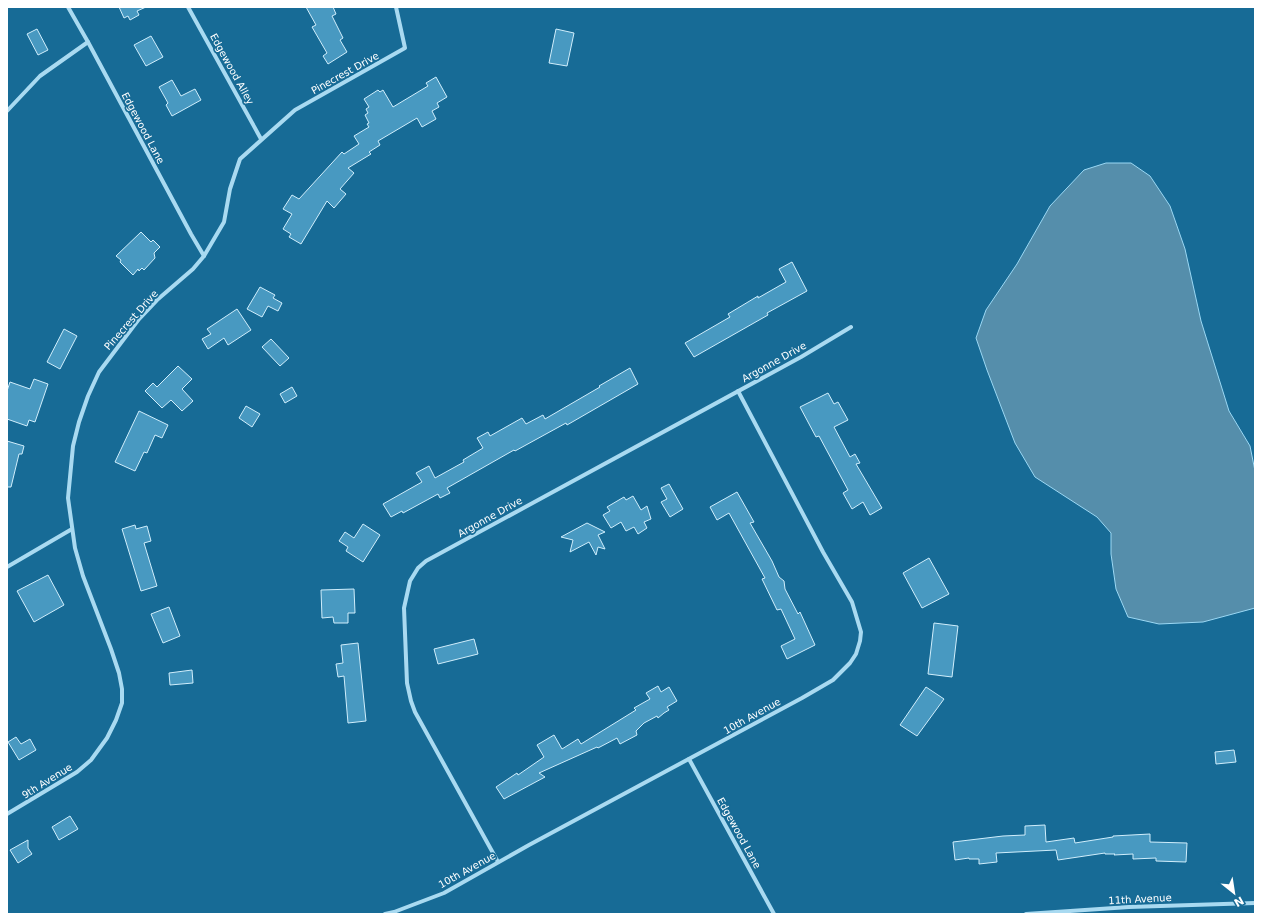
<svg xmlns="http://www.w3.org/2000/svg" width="1262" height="921" viewBox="0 0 1262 921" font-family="'DejaVu Sans',sans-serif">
<rect width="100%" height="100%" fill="#176b96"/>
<polygon fill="#558eab" stroke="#9bd8f4" points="1106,163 1131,163 1150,176 1170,206 1185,249 1201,321 1229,411 1250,446 1255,471 1255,608 1203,622 1159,624 1128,617 1116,589 1111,554 1111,533 1097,517 1035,477 1015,443 987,370 976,338 986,310 1017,264 1050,206 1084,170"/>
<g fill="#4899c1" stroke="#d0eefc">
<polygon points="119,7 146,7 137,11 139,15 130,20 128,16 124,18"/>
<polygon points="306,7 333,7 336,14 332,16 343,38 340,40 347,52 328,64 323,56 327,53 312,27 316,25"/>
<polygon points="37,29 48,50 38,55 27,34"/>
<polygon points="556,29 574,33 567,66 549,63"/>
<polygon points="151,36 163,57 146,66 134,45"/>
<polygon points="436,77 447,97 437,103 439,107 432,111 436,119 422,127 417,118 378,141 380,145 369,152 371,154 348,168 354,173 340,189 346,194 334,208 327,201 301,244 289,237 291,234 283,229 292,214 283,209 292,195 299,199 342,152 344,154 359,144 354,136 369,127 367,124 369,123 365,115 368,113 366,109 369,107 364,99 378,90 380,92 383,90 393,107 428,86 426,83"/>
<polygon points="172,80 181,96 195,89 201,100 172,116 166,105 168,103 159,87"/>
<polygon points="141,232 151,242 153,240 160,247 154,253 155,258 144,270 142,268 139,271 138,269 133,275 120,262 121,260 116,256"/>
<polygon points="792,262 807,291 767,313 768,315 694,357 685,343 730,317 728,314 758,296 758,298 786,282 779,269"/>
<polygon points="260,287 275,295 273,298 282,303 278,311 268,306 262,317 247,309"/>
<polygon points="237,309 251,330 228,345 224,338 208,349 202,339 211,334 207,329"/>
<polygon points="64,329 77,336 60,369 47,362"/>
<polygon points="271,339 289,358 280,366 262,347"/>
<polygon points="178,366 192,379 182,389 193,401 182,411 171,400 162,408 145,391 153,383 157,387"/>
<polygon points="630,368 638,384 567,425 566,423 515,451 514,450 447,488 450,493 440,498 438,494 403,513 402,511 391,517 383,504 422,482 416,473 429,466 435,478 464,462 463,460 483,448 477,438 488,432 490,436 522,418 526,424 543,415 545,419 600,387 599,386"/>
<polygon points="34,379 48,384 35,422 29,420 27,426 7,419 7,391 10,382 30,389"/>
<polygon points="292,387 297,396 285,403 280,394"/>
<polygon points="828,393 834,404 838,402 848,420 834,427 850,457 855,454 860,463 856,464 882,508 870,515 863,502 852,509 843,493 848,490 819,436 816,437 800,407"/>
<polygon points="246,406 260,414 252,427 239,418"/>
<polygon points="139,411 168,425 162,438 155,435 147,453 144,452 135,471 115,462"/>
<polygon points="7,441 24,446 22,454 19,454 11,487 7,487"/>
<polygon points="669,484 683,509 670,517 661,502 667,499 661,488"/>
<polygon points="737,492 754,522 750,523 772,561 779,577 784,581 785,589 798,614 800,612 815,645 787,659 781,646 795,639 781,609 777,610 762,579 765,578 729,513 717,520 710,507"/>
<polygon points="633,496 641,510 647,506 651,519 644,522 647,528 638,534 634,527 626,531 621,522 611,528 603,515 610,511 607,507 624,497 626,500"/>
<polygon points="587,523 605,532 598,535 605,549 598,547 596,555 589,542 570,552 573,540 561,537"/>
<polygon points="363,524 380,535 363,562 346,551 348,547 339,541 345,532 354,538"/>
<polygon points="135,525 136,529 147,526 151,541 144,543 157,586 141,591 122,529"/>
<polygon points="929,558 949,594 922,608 903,573"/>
<polygon points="48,575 64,605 34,622 17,591"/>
<polygon points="354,589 355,613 348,613 348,623 334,623 333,617 322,618 321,590"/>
<polygon points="169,607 180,636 163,643 151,614"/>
<polygon points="934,623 958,626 952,677 928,674"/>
<polygon points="474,639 478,654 438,664 434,649"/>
<polygon points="358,643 366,721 348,723 344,676 338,677 336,664 343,663 341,645"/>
<polygon points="192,670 193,683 170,685 169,673"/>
<polygon points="658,686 661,692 669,687 677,701 667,707 669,710 664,713 658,718 657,716 644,723 636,731 637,735 620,744 617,738 598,748 597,747 539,773 545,777 504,799 496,787 517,773 518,775 544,757 537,745 554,735 562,749 578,739 581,744 636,710 634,708 650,699 646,693"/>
<polygon points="926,687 944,699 917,736 900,725"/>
<polygon points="16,737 21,744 30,739 36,750 19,760 8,742"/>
<polygon points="1234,750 1236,762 1216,764 1215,752"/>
<polygon points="70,816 78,829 59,840 52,827"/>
<polygon points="1045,825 1046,842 1074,838 1075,843 1113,837 1113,836 1150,834 1150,842 1187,843 1186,862 1156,861 1156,858 1133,859 1133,854 1114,855 1115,854 1105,854 1105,853 1058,860 1056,850 996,853 997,862 979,864 979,859 969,859 969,858 955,860 953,842 1003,836 1025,835 1025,826"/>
<polygon points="28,840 28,848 32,854 18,863 10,850"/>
</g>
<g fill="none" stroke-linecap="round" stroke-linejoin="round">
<g stroke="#a9daf1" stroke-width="4">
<polyline points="68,7 88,42 191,234 204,256"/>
<polyline points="188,7 261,139"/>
<polyline points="7,111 40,76 88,42"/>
<polyline points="7,567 72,529"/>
<polyline points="689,759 774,914"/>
<polyline points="7,814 77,772 91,760 107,738 116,720 122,703 122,689 119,673 111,649 83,576 75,548 68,498 73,446 79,422 88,396 99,372 139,319 157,300 193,269 204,256 224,222 230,189 240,159 295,110 405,48 396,7"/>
<polyline points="498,862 415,712 411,701 407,683 404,608 410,581 418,568 426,561 801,357 851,327"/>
<polyline points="385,914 394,912 444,893 529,845 802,698 833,680 850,663 856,654 860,641 861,632 852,602 823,552 738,391"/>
<polyline points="1026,914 1129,907 1255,903"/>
</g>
</g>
<g text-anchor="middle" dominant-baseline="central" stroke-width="3.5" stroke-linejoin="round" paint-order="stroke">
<g font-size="10" fill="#fff" stroke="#176b96">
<text transform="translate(232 69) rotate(61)">Edgewood Alley</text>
<text transform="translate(345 73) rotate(-29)">Pinecrest Drive</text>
<text transform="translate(143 128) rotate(62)">Edgewood Lane</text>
<text transform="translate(131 320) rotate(-49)">Pinecrest Drive</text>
<text transform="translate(774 362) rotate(-29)">Argonne Drive</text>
<text transform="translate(490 517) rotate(-29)">Argonne Drive</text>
<text transform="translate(752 716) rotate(-29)">10th Avenue</text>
<text transform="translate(47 781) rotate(-32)">9th Avenue</text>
<text transform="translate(739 833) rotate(61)">Edgewood Lane</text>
<text transform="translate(467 870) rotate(-29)">10th Avenue</text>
<text transform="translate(1140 899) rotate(-3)">11th Avenue</text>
</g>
</g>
<rect width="1262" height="921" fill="none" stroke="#ffffff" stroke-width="16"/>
<g transform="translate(1234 893) rotate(150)" stroke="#176b96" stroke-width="3" paint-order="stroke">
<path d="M0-3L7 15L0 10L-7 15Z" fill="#ffffff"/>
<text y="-6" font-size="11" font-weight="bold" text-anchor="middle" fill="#ffffff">N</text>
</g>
</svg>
